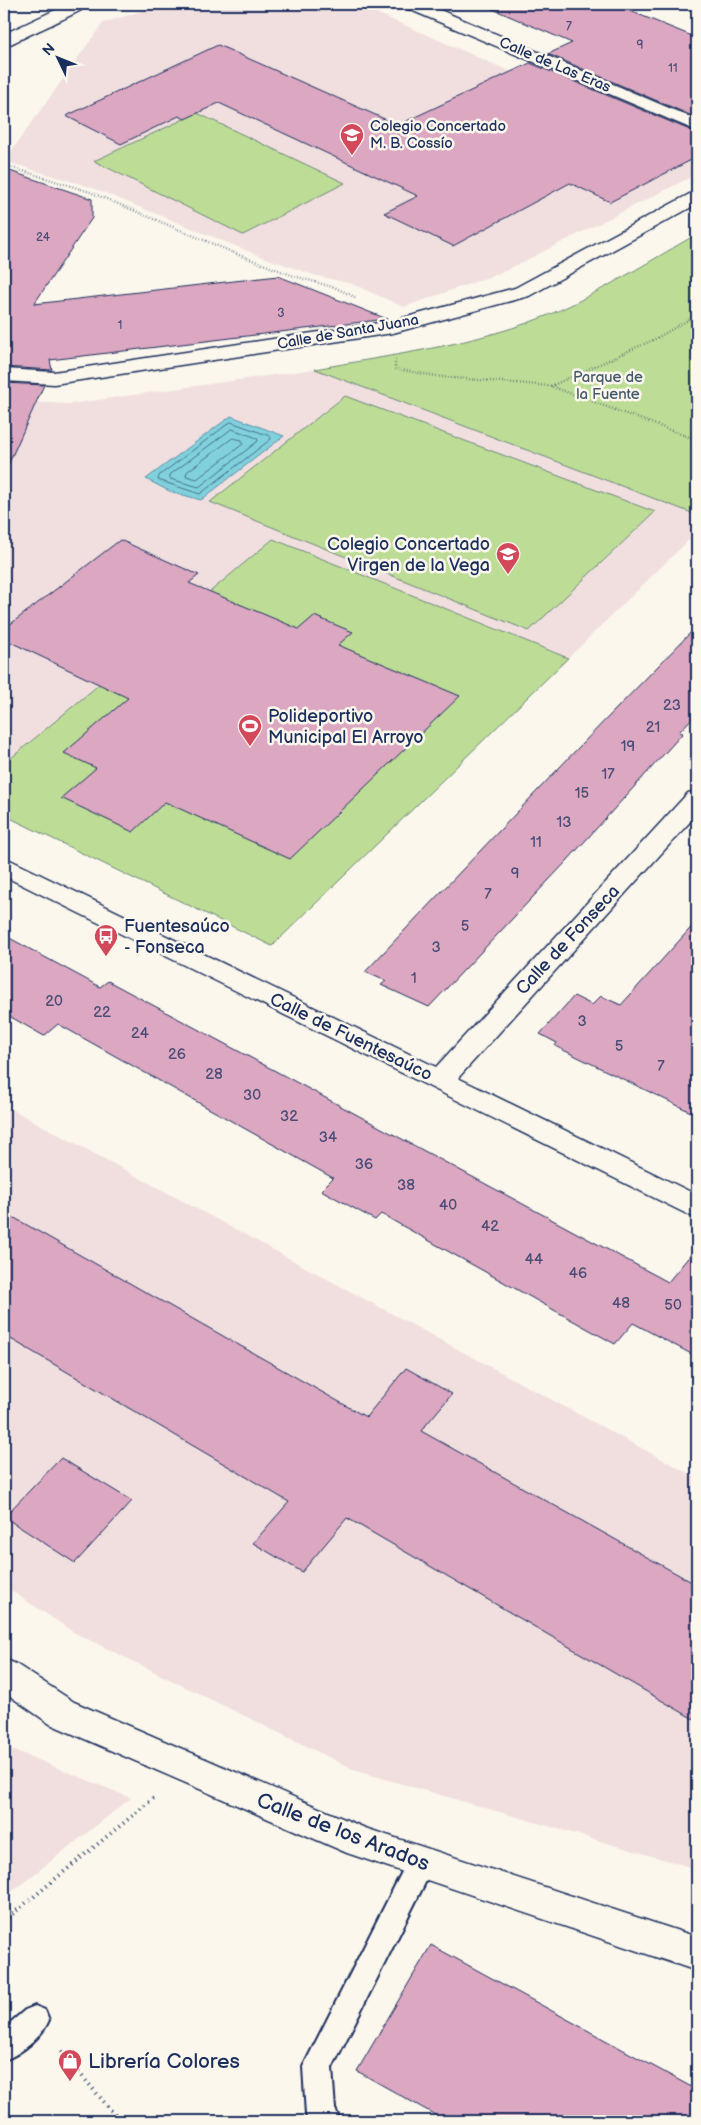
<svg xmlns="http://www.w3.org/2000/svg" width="701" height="2125" viewBox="0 0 701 2125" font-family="'Balsamiq Sans',sans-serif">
<rect width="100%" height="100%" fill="#fbf7ec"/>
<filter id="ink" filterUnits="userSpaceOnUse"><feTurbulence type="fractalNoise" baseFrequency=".02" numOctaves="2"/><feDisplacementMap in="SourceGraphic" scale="10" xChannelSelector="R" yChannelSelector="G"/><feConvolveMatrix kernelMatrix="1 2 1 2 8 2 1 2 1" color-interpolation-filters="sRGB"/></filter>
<g filter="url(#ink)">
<g fill="#f1dfdf">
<polygon points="183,4 356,4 697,153 697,174 503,272 404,307 352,284 314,275 260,256 90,187 4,161 103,23 141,11"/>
<polygon points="315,369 697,515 697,532 568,658 273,539 4,764 4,401 70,404"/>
<polygon points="4,1105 697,1478 697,1869 357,1771 75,1633 4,1586"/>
<polygon points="4,1746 131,1798 4,1898"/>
</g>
<g fill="#bddd96" stroke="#6c867a">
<polygon points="197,113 345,183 243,235 94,161"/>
<path d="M697,234V515L315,369C402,353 494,343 575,303C617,282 657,257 697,234Z"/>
<polygon points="345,396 655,512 529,631 210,502"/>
<polygon points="273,539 568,658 272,946 4,815 4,764"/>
</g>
<polygon fill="#81d1dc" stroke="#5890aa" points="231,416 284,436 201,500 169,491 146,479"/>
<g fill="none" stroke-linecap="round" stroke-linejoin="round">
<g stroke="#447090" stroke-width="1">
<polygon points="231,422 270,436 271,439 200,494 158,480 159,476"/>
<polygon points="232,429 257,438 258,441 199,487 170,479 170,475"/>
<polygon points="233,438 242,440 243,444 197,479 186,476 187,472"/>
</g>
</g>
<g fill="#dba7c1" stroke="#1b2f5e">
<polygon points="481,4 613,4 697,38 697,118 548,54 572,43"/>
<polygon points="218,45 398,125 530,63 697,133 697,157 610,202 570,183 453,246 384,213 418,196 219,103 185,119 179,116 121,144 66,116"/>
<polygon points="4,169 92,199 92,218 34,304 278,276 387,319 50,360 52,370 4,367"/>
<polygon points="4,383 44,385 4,474"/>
<polygon points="120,540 199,575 189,583 299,629 314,616 353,632 338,645 460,696 290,859 165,802 133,832 61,798 96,768 64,753 128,698 4,639 4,629"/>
<polygon points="697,626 697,713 679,732 683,733 566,862 429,1007 381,985 386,981 365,972 578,748"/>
<polygon points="697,921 697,1115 555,1046 557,1043 540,1034 574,996 592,1005 601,996 621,1005"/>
<polygon points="4,935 100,987 108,981 668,1282 697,1247 697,1357 633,1323 615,1344 381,1214 375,1220 321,1190 333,1178 58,1024 44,1036 4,1013"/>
<polygon points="4,1212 366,1417 406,1368 452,1394 421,1431 697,1585 697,1721 347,1518 302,1572 253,1543 289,1502 4,1335"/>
<polygon points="61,1458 132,1501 75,1563 4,1517"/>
<polygon points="431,1945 697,2090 697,2121 446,2121 357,2071"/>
</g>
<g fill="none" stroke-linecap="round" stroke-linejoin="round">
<g stroke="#1b2f5e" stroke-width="4">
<g id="lane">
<polygon points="421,1850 431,1854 435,1863 332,2068 335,2109 341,2121 309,2121 306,2115 303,2067 411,1854"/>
<path d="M35,2006L45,2010L49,2020C42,2037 21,2054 4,2060V2028L25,2010Z"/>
</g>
</g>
<g stroke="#1b2f5e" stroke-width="3">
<g id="street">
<polygon points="404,4 426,4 697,120 697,131 406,8"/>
<polygon points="697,190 697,204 529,296 393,333 54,384 4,381 4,369 54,372 392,321 515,288"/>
<polygon points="697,791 697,814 458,1078 697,1195 697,1219 4,876 4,857 436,1067 688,793"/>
</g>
</g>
<g stroke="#1b2f5e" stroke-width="3">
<g id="secondary">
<path d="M68,4H91C89,8 22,38 11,44L4,45V34Z"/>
<polygon points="4,1659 16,1664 74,1702 365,1828 697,1937 697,1971 347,1853 50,1724 4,1692"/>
</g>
</g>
<g stroke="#1b2f5e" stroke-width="2.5" stroke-dasharray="0.5 2.5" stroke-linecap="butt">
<polyline points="4,165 90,192 239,255 294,276 336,288 357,298"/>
<polyline points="395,360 395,369 443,377 550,386 697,440"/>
<polyline points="551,386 655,339 697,315"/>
</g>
<g stroke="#1b2f5e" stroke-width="4" stroke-dasharray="1 4.5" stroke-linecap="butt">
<polyline points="4,1921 154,1798"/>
<polyline points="4,1982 9,1989"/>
<polyline points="61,2051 120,2121"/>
</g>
<use href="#lane" fill="#fbf7ec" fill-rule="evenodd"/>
<use href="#street" fill="#fbf7ec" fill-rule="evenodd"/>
<use href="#secondary" fill="#fbf7ec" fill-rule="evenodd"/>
</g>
</g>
<defs>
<g id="school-pin" transform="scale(1.25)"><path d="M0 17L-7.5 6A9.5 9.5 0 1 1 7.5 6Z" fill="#d1495b" stroke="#fbf7ec"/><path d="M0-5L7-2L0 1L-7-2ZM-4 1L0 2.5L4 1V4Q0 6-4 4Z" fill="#fff"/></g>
<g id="stadium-pin" transform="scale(1.25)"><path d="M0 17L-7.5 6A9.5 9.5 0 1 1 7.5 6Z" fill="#d1495b" stroke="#fbf7ec"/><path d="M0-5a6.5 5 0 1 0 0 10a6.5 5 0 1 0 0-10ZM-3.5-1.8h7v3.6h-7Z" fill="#fff"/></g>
<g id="bus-pin" transform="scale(1.25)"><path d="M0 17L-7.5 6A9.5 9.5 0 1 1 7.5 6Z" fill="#d1495b" stroke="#fbf7ec"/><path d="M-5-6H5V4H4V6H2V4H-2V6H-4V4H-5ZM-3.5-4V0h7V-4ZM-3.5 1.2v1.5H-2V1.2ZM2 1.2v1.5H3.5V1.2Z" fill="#fff"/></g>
<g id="shop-pin" transform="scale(1.25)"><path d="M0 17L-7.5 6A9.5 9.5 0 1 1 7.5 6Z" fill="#d1495b" stroke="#fbf7ec"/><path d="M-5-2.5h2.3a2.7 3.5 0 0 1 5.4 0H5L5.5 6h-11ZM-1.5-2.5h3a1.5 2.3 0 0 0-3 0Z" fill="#fff"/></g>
</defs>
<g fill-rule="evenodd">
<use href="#school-pin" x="352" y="135"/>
<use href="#school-pin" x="508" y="554"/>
<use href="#stadium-pin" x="250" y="726"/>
<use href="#bus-pin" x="106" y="936"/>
<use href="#shop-pin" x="70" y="2061"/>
</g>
<g text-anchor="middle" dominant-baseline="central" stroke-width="5" stroke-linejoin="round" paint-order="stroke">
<g font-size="12" fill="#4b4d77">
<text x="569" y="26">7</text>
<text x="640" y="45">9</text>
<text x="673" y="68">11</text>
<text x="43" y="237">24</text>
<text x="281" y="313">3</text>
<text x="120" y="325">1</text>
</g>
<g font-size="15" fill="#1b2f5e" stroke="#fbf7ec">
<text transform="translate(555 65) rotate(23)">Calle de Las Eras</text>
<text transform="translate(348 332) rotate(-10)">Calle de Santa Juana</text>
</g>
<g font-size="15" fill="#1b2f5e" stroke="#fbf7ec" text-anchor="start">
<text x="370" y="126">Colegio Concertado<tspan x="370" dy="17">M. B. Cossío</tspan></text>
</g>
<g font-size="15" fill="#445a6c" stroke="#fbf7ec">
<text x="608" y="377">Parque de<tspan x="608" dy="17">la Fuente</tspan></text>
</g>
<g font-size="15" fill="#4b4d77">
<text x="672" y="705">23</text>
<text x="653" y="727">21</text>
<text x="628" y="746">19</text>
<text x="608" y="774">17</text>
<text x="582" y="793">15</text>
<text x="564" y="822">13</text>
<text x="536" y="842">11</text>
<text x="515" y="873">9</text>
<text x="488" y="894">7</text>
<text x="465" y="926">5</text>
<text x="436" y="947">3</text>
<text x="414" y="978">1</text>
<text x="54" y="1001">20</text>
<text x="102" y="1012">22</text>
<text x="582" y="1021">3</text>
<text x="140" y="1033">24</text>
<text x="619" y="1046">5</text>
<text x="177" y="1054">26</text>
<text x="661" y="1066">7</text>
<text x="214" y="1074">28</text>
<text x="252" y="1095">30</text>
<text x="289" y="1116">32</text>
<text x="328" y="1137">34</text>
<text x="364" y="1164">36</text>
<text x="406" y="1185">38</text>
<text x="448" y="1205">40</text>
<text x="490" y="1226">42</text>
<text x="534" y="1259">44</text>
<text x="578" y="1273">46</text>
<text x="621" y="1303">48</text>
<text x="673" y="1305">50</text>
</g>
<g font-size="18" fill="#1b2f5e" stroke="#fbf7ec" text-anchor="start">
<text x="490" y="544" text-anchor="end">Colegio Concertado<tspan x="490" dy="21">Virgen de la Vega</tspan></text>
<text x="268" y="716">Polideportivo<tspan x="268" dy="21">Municipal El Arroyo</tspan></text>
<text x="124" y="926">Fuentesaúco<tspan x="124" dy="21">- Fonseca</tspan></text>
</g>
<g font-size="18" fill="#1b2f5e" stroke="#fbf7ec">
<text transform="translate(568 940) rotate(-47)">Calle de Fonseca</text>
<text transform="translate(351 1037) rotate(26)">Calle de Fuentesaúco</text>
</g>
<g font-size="21" fill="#1b2f5e" stroke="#fbf7ec">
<text transform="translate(343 1832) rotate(21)">Calle de los Arados</text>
</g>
<g font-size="21" fill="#1b2f5e" stroke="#fbf7ec" text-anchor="start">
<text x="88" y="2061">Librería Colores</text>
</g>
</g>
<rect width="701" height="2125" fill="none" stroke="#fbf7ec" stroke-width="20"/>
<rect x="10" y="10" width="681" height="2105" fill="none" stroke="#1b2f5e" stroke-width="2" filter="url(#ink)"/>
<g transform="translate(58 58) rotate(313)" stroke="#fbf7ec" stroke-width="4" paint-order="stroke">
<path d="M0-4L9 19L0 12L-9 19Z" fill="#1b2f5e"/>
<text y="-8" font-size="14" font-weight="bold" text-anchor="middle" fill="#1b2f5e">N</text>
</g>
</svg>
